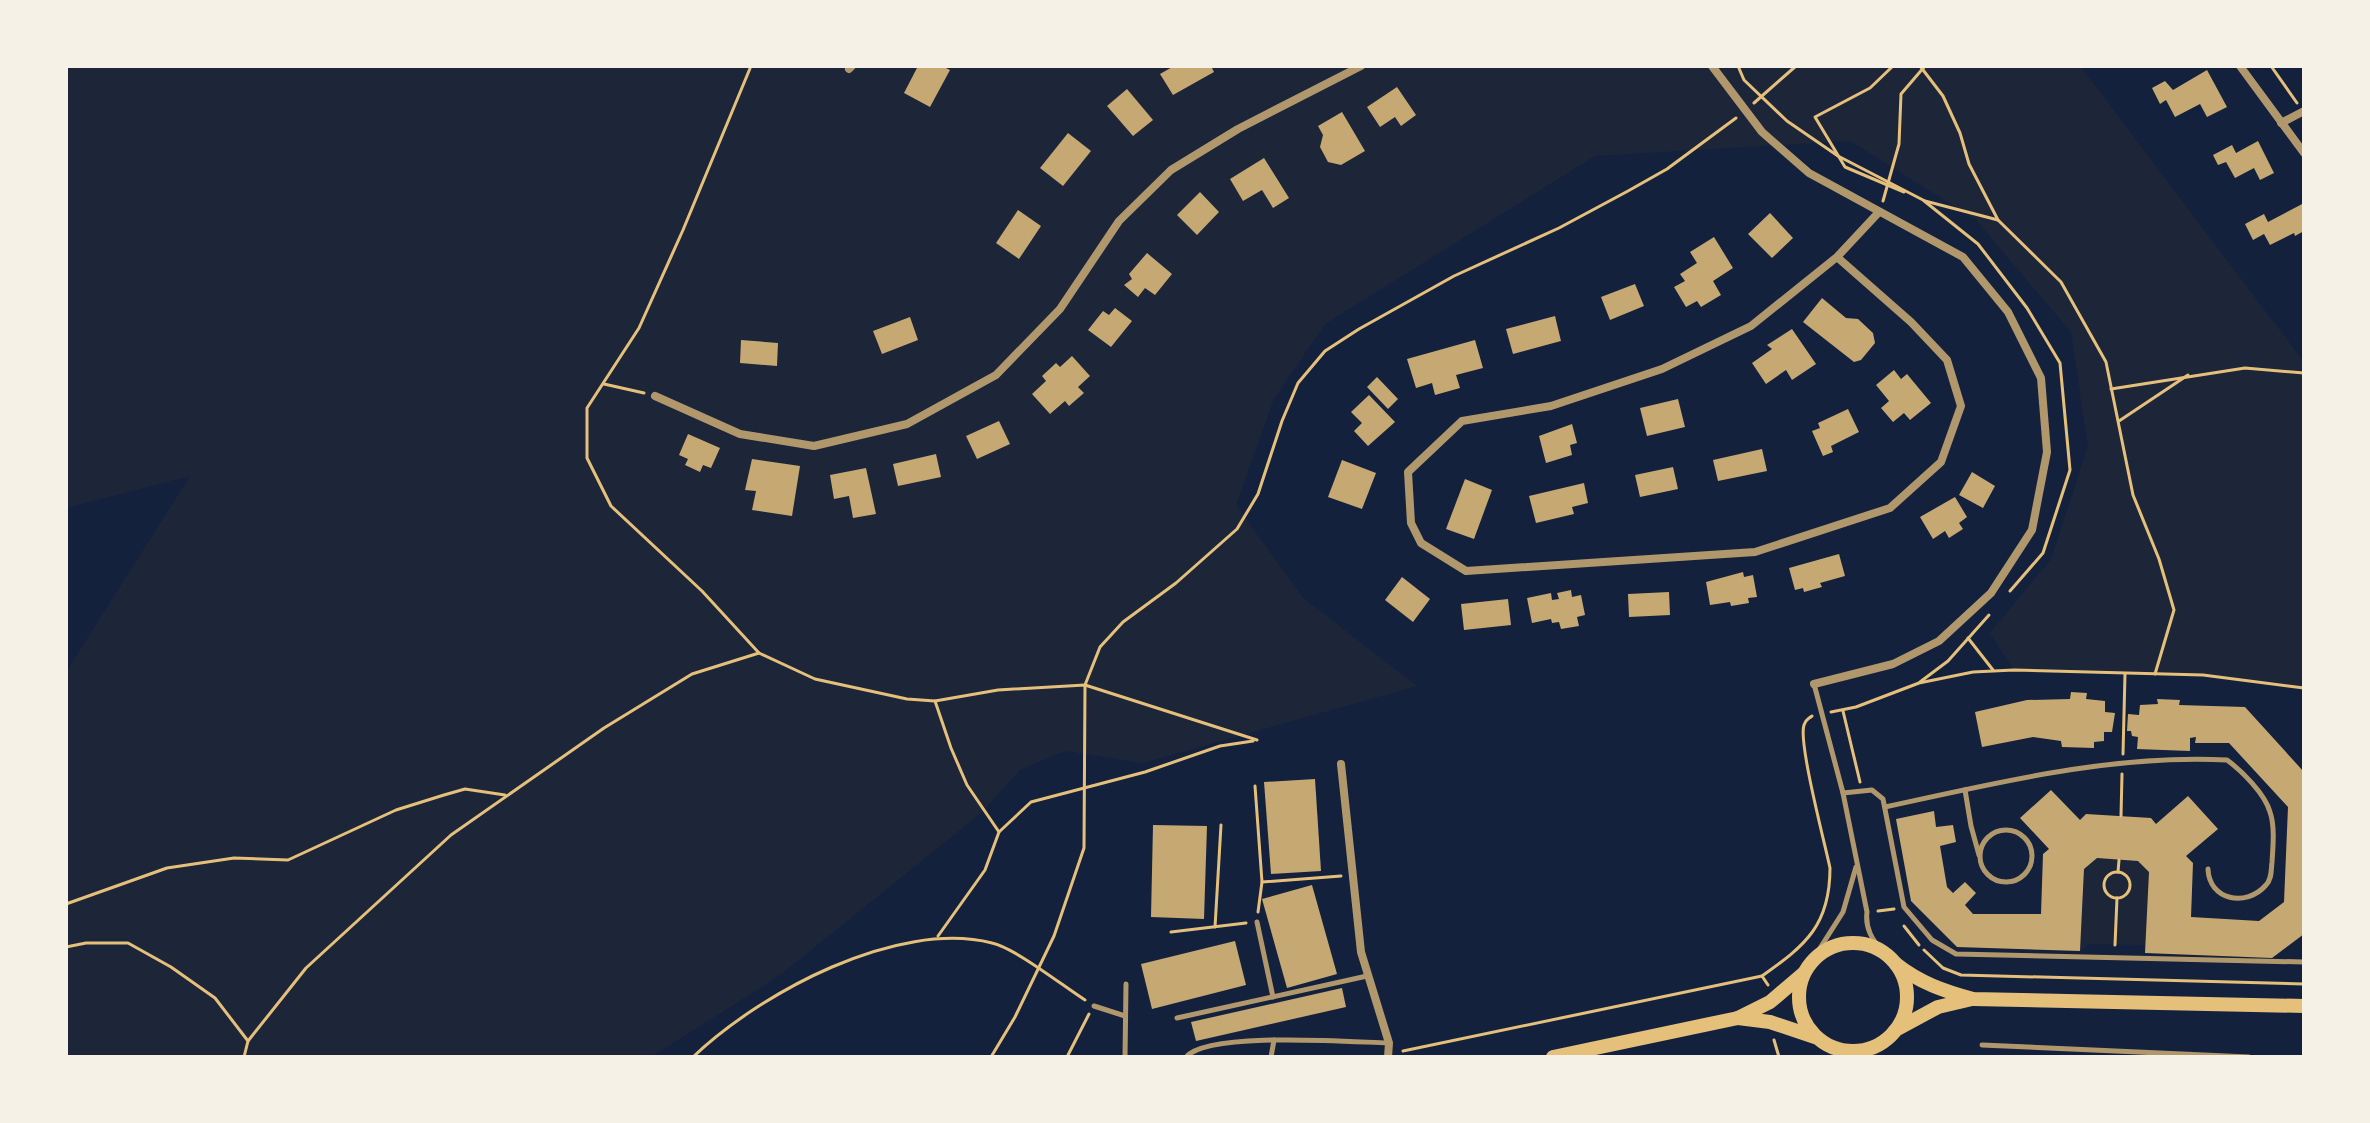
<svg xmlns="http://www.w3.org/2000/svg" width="2370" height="1123" viewBox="0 0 2370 1123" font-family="'Fira Sans Condensed',sans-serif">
<rect width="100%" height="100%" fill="#14213d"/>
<g fill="#1d2539">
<polygon points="66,66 2080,66 2304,362 2304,688 2203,675 2014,670 1990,633 2051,559 2088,446 2071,332 1976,220 1850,141 1595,156 1325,324 1274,399 1236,505 1303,598 1417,686 1143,763 1065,751 1020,770 981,813 779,976 651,1057 66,1057 66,672 190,476 66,508"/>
<polygon points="2097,858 2138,861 2149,872 2146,949 2144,945 2089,944 2080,951 2084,869"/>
</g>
<g fill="#c6a872">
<polygon points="918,66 942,66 950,70 930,107 904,93"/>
<polygon points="1174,66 1211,66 1214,72 1173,95 1160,74"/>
<polygon points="2207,70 2227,107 2207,117 2200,104 2175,117 2166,100 2160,104 2152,88 2165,81 2173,90"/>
<polygon points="1397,87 1416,115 1401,126 1395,117 1380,127 1367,107"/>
<polygon points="1127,89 1153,120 1133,136 1107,106"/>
<polygon points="1342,112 1365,151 1341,165 1328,162 1320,147 1323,135 1318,126"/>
<polygon points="1068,133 1091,151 1063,186 1040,168"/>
<polygon points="2258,141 2274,173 2260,180 2254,168 2235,178 2226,162 2218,165 2213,155 2232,145 2236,153"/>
<polygon points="1264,158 1289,198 1273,208 1262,190 1243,201 1230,179"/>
<polygon points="1200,192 1219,212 1197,235 1177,215"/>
<polygon points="2304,203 2304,231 2295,236 2294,233 2270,245 2264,234 2253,240 2245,224 2264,214 2268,222"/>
<polygon points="1018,210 1041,226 1019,259 996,243"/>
<polygon points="1770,213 1793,238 1772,258 1748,234"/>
<polygon points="1714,237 1733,268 1713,281 1721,295 1701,307 1697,301 1686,307 1674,287 1685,281 1680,274 1697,263 1690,252"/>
<polygon points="1147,253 1172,274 1155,295 1145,288 1138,297 1124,285 1132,279 1129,274"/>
<polygon points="1635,284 1644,306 1610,320 1601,297"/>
<polygon points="1822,298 1846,318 1858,319 1873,333 1875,343 1861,360 1854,362 1803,322"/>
<polygon points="1115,308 1132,321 1111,347 1088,330 1103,311 1109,315"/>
<polygon points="1555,316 1561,341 1513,354 1506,329"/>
<polygon points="910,317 918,340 882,354 873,331"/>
<polygon points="1792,329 1816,364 1792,380 1786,370 1766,384 1752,363 1772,349 1767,345"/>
<polygon points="741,340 778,343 777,366 740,363"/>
<polygon points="1475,340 1483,368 1456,375 1460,388 1435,395 1432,383 1416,388 1407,359"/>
<polygon points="1072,356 1090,376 1078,387 1084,393 1069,406 1065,401 1050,414 1032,394 1046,381 1042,376 1056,363 1060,367"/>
<polygon points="1894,370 1901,379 1907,374 1931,403 1910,420 1904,413 1893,422 1881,408 1889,401 1876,385"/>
<polygon points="1377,377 1398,399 1388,409 1367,387"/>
<polygon points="1369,395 1395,422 1368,446 1354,431 1362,423 1351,412"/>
<polygon points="1678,399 1685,427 1647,436 1640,408"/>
<polygon points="1848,409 1859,432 1831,446 1833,452 1823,456 1812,431 1820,428 1818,423"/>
<polygon points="999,421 1010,444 977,459 966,436"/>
<polygon points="1572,424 1577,443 1570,445 1572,455 1546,463 1539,436"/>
<polygon points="688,434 720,448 711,468 703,465 700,472 685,465 688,459 679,455"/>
<polygon points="1762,449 1767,471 1718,481 1713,460"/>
<polygon points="936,454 941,477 898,486 893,464"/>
<polygon points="752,459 800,466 792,516 752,510 756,491 745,490"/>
<polygon points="1342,460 1376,473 1362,509 1328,497"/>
<polygon points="1673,467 1678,489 1640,497 1635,475"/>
<polygon points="866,468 876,514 853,518 849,496 834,499 830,475"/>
<polygon points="1972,472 1995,486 1983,508 1959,495"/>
<polygon points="1465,479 1492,490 1474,539 1446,529"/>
<polygon points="1584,483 1588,503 1572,507 1574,514 1536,523 1529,496"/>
<polygon points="1955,497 1967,517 1959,523 1963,529 1949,538 1945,531 1933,539 1920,517"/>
<polygon points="1839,554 1845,576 1820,583 1822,587 1804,592 1803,588 1795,590 1789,568"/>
<polygon points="1743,572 1744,577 1753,575 1757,597 1748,598 1749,603 1731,606 1730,602 1710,605 1706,582"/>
<polygon points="1402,577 1430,599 1413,622 1385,600"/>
<polygon points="1571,590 1572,597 1581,595 1585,615 1577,617 1579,626 1561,629 1559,622 1552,623 1551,619 1532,623 1527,598 1551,593 1552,600 1559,599 1557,593"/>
<polygon points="1669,592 1670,615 1629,617 1628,594"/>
<polygon points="1508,599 1511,625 1464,630 1461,604"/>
<polygon points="2071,692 2087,693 2086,699 2105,701 2105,712 2115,713 2112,732 2104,732 2104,741 2094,742 2094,748 2062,747 2061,741 2033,737 1982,747 1975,712 2027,700 2070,699"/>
<polygon points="2157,699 2180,700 2179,705 2245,707 2304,772 2304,934 2272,958 2145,953 2149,872 2138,861 2097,858 2084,869 2080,951 1957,947 1911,901 1896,819 1934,811 1936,827 1953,825 1956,842 1940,846 1947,887 1953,893 1965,882 1976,893 1965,905 1973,914 2041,914 2043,854 2049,849 2020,818 2051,790 2080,820 2086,814 2151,818 2156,824 2188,796 2218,829 2186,856 2193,863 2191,917 2259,921 2284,902 2288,807 2229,743 2195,743 2196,737 2190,738 2190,751 2137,749 2138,737 2132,736 2131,731 2127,731 2128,714 2139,715 2140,705 2158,704"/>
<polygon points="1315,779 1321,871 1271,874 1264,782"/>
<polygon points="1153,825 1207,826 1204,919 1151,917"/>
<polygon points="1312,885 1337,974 1287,988 1262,899"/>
<polygon points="1235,941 1246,985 1152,1009 1141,964"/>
<polygon points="1342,988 1346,1007 1196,1041 1191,1022"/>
</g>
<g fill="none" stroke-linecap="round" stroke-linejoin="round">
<g stroke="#e5c07b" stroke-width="3">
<polyline points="751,66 683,230 639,328 587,408 587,458 611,506 702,591 759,653"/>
<polyline points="1738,66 1744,80 1787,121 1838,156 1923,200 1978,244 2027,308 2060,363 2070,470 2043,553 2010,591"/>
<polyline points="1893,66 1870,88 1815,117 1845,167 1904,192"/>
<polyline points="1920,66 1943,96 1960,133 1969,164 1998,220"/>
<polyline points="2271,66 2297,103"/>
<polyline points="1754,103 1796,66"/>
<polyline points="1883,201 1899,144 1901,94 1925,66"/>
<polyline points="1925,201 1998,220 2061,282 2106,362 2133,495 2159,559 2174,610 2155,674"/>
<polyline points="604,384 644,393"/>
<polyline points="2111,389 2245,368 2304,373"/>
<polyline points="2119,421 2188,375"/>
<polyline points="1968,638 1993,670"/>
<polyline points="1920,682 1948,661 1989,615"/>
<polyline points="935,701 951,748 967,785 999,832"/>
<polyline points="1843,711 1860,782"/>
<polyline points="1831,712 1856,707 1919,683 1973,672 2014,670 2203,675 2304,688"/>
<polyline points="2123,754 2125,674"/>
<polyline points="1255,786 1262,882 1258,912"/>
<polyline points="2121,816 2122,774"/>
<polyline points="2118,872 2119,860"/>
<circle cx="2117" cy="885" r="13"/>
<polyline points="1262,882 1341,876"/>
<polyline points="66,904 167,868 234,858 288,860 396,810 444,795 465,789 505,795"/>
<polyline points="1878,911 1894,909"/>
<polyline points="1904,926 1919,945"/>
<polyline points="1215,927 1221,825"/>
<polyline points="1171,932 1246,923"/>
<polyline points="938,936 985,870 999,832 1031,802 1145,772 1220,746 1253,741"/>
<polyline points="2115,945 2117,898"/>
<polyline points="66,947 86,943 128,943 171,967 215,998 248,1041 244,1057"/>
<polyline points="1924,950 1943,968 1961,975 2304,984"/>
<path d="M1768,985L1762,976C1806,945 1830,925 1830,868C1825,844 1798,742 1804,725C1806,719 1807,720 1812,716"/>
<polyline points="1774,1040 1779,1057"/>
<polyline points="248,1041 306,968 451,835 604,728 692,674 759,653 815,679 907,699 935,701 998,690 1085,685 1257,740"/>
<polyline points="1403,1051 1762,976"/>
<path d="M693,1057C760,993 897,919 992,943C1015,948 1063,986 1085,1000"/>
<polyline points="991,1057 1015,1017 1054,936 1084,848 1085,685 1100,647 1123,622 1176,583 1237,529 1258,494 1282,421 1298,383 1325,351 1359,329 1454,276 1559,228 1628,191 1667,169 1736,118"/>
<polyline points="1067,1057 1089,1014"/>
</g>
<g stroke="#b1986c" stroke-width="5">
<path d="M1814,684L1843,793L1867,912C1865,928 1872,940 1883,952"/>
<polyline points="1965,790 1971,826 1979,855"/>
<polyline points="1843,793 1872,790 1883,799 1904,907 1932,940 1956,954 2304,962"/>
<path d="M1885,807C1996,783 2112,754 2227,760C2242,771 2265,794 2270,812C2275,826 2273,847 2272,862C2271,870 2272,879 2266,885C2246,908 2209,900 2208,869"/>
<circle cx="2006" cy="856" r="26"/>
<polyline points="1257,922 1273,997"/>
<polyline points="1808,967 1843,912 1856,867"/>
<polyline points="1094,1006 1125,1016"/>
<polyline points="1177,1018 1367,976"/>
<polyline points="1982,1045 2249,1057"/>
<polyline points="1125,1057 1126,984"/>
<path d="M1186,1057C1208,1031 1351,1042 1388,1043"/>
<polyline points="1271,1057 1274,1040"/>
</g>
<g stroke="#b1986c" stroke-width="8">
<polyline points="1712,66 1762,132 1809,173 1963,257 2008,312 2041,378 2047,452 2032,530 1991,593 1939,641 1893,664 1814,684"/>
<polyline points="2240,66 2304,153"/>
<polyline points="849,69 852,66"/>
<polyline points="2281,123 2304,111"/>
<polyline points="1837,257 1911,322 1947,360 1961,406 1941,462 1890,508 1755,552 1466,571 1421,543 1411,523 1408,472 1462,421 1551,406 1662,369 1751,326 1837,257 1879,212"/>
<polyline points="655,396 740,434 814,446 907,424 996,375 1060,309 1119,221 1171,170 1238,129 1361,66"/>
<polyline points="1341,764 1361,952 1389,1043 1388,1057"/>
</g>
<g stroke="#e5c07b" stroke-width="14">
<circle cx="1853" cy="997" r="54"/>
<path d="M1896,964C1920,983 1944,991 1973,999L2304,1006"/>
<polyline points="1738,1018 1770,1022 1815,1037"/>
<polyline points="1899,1028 1938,1007 1972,999"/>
<polyline points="1553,1057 1738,1018 1770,1002 1804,973"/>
</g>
</g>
<rect width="2370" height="1123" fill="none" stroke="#f6f1e7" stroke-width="136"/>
</svg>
